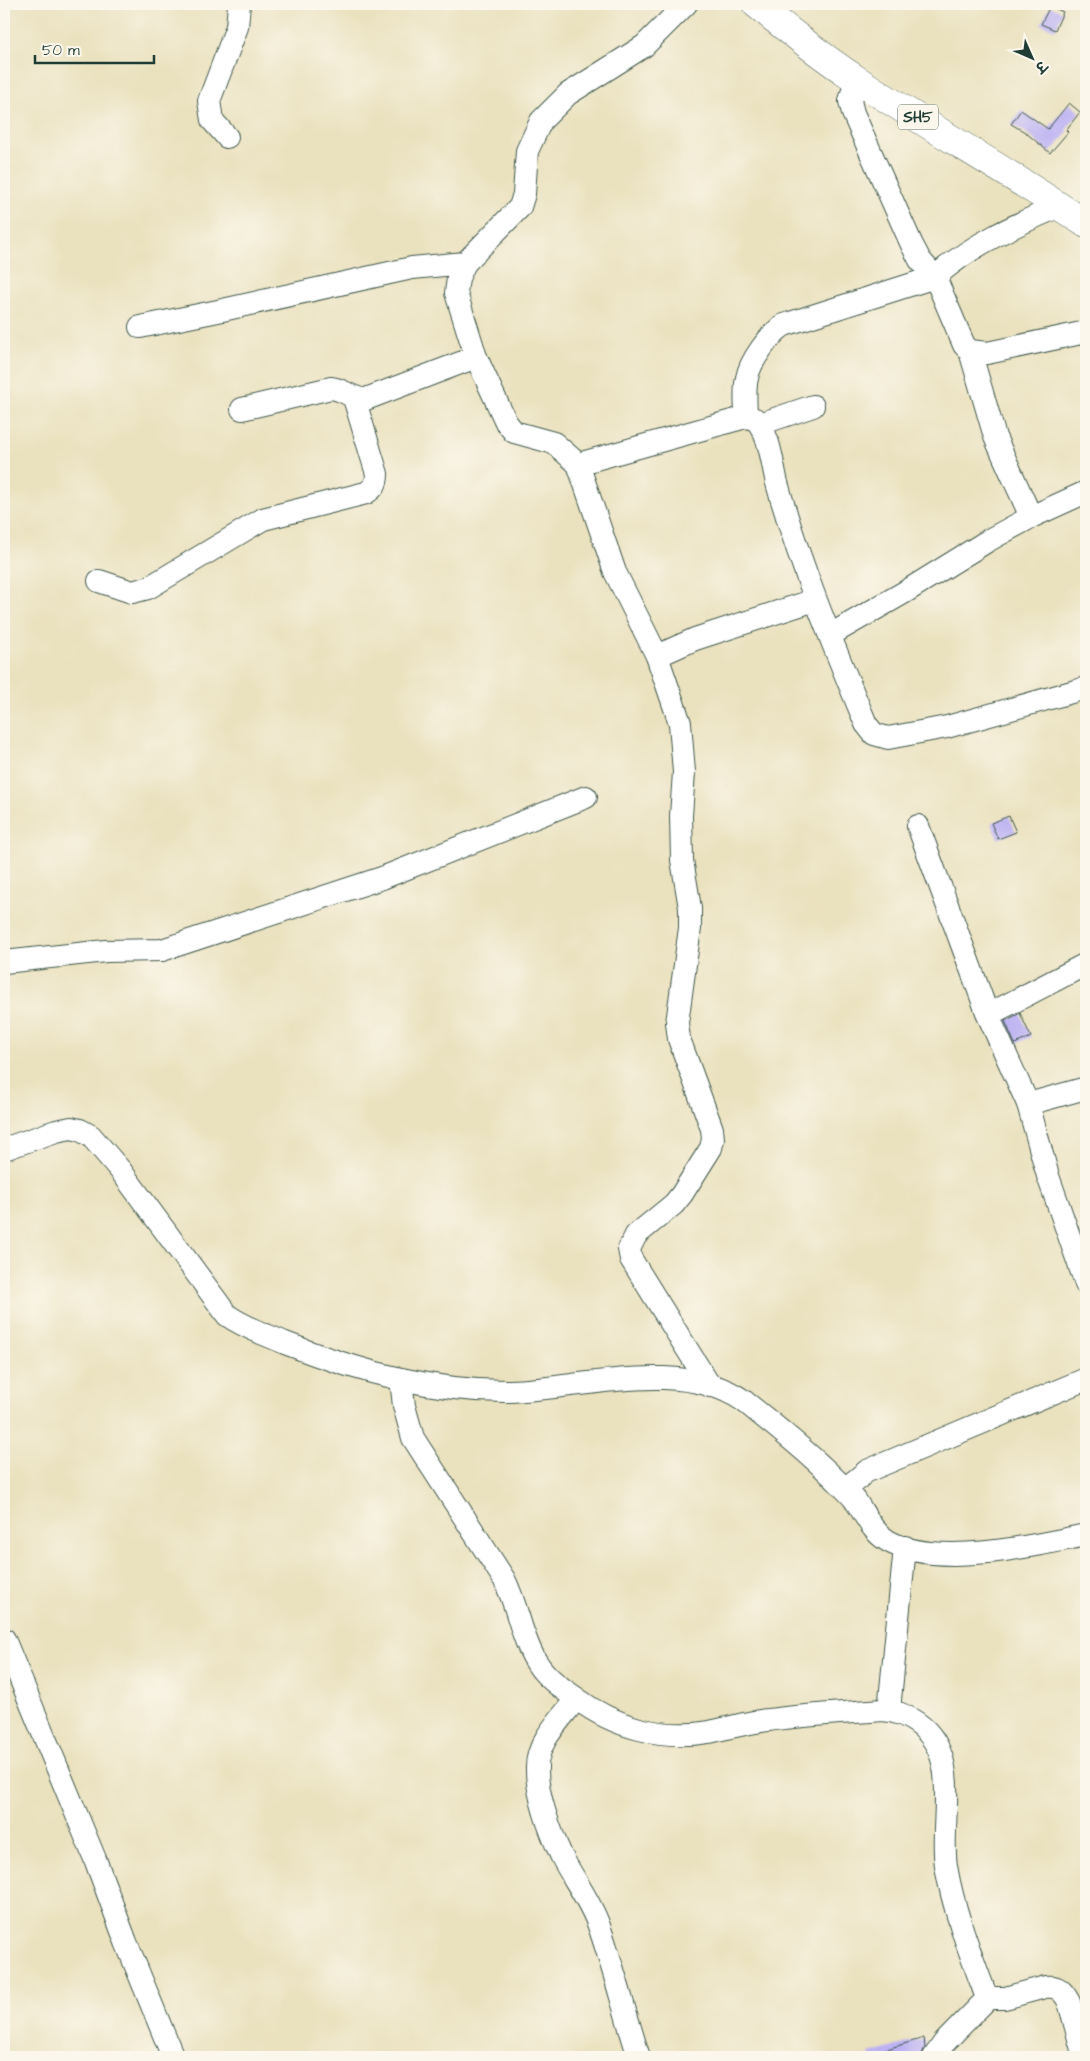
<svg xmlns="http://www.w3.org/2000/svg" width="1090" height="2061" viewBox="0 0 1090 2061" font-family="'Architects Daughter','Playpen Sans Deva',sans-serif">
<rect width="100%" height="100%" fill="#fbf7ec"/>
<filter id="ink" filterUnits="userSpaceOnUse"><feTurbulence type="fractalNoise" baseFrequency=".02" numOctaves="2"/><feDisplacementMap in="SourceGraphic" scale="10" xChannelSelector="R" yChannelSelector="G"/><feConvolveMatrix kernelMatrix="1 2 1 2 8 2 1 2 1" color-interpolation-filters="sRGB"/></filter>
<filter id="wash" filterUnits="userSpaceOnUse"><feTurbulence type="fractalNoise" baseFrequency=".0096" numOctaves="4" result="noise"/><feDisplacementMap in="SourceGraphic" scale="20" xChannelSelector="R" yChannelSelector="G"/><feGaussianBlur stdDeviation="1.12" result="paint"/><feColorMatrix in="noise" values="0 0 0 0 0 0 0 0 0 0 0 0 0 0 0 0 0 1.4 0 .05"/><feComposite in="paint" operator="in"/></filter>
<g filter="url(#wash)">
<rect width="100%" height="100%" fill="#eae1be"/>
<g id="blocks">
<g fill="#bbb1f3">
<polygon points="1050,6 1063,12 1055,30 1041,24"/>
<polygon points="1069,103 1080,112 1066,130 1068,132 1050,153 1025,132 1011,124 1021,110 1048,129"/>
<polygon points="1009,816 1016,832 998,839 991,823"/>
<polygon points="1020,1013 1031,1037 1015,1044 1005,1021"/>
<polygon points="924,2038 925,2047 921,2057 871,2057 870,2054"/>
</g>
</g>
</g>
<g filter="url(#ink)">
<use href="#blocks" fill-opacity="0" stroke="#3d5649" stroke-width="1"/>
<g fill="none" stroke-linecap="round" stroke-linejoin="round">
<g stroke="#3d5649" stroke-width="24">
<g id="minor">
<polyline points="686,4 644,46 568,94 541,121 527,151 524,194 520,207 465,263 458,278 456,293 476,357 506,422 514,432 554,443 578,464 615,572 657,656 680,723 684,772 681,816 682,860 690,908 690,928 677,1023 679,1039 712,1129 713,1139 711,1148 682,1194 674,1204 636,1235 629,1249 631,1259 710,1386"/>
<polyline points="227,137 212,120 209,101 237,27 239,4"/>
<path d="M1060,206C1015,225 972,244 935,277L964,345L970,351L987,353L1086,332"/>
<polyline points="140,327 218,311 412,268 465,263"/>
<polyline points="970,351 995,437 1031,517"/>
<path d="M242,409L331,388C344,389 353,400 366,399L476,357"/>
<path d="M746,417C746,405 744,390 747,378C750,361 770,334 784,325L935,277L920,260L912,245L853,113L850,101L856,79"/>
<polyline points="760,424 813,406"/>
<path d="M578,464L746,417L755,419C770,434 772,463 777,483C800,566 833,645 866,724L874,734L888,738L947,727L1086,688"/>
<path d="M99,581L132,592L148,588L263,519L366,493C374,488 377,484 377,474L354,398"/>
<polyline points="830,635 905,592 989,540 1031,517 1086,492"/>
<polyline points="657,656 695,639 815,600"/>
<polyline points="918,826 988,1015 1028,1104 1048,1176 1086,1284"/>
<polyline points="4,962 106,951 162,950 382,878 586,797"/>
<polyline points="988,1015 1086,964"/>
<polyline points="1028,1104 1086,1088"/>
<path d="M4,1149L56,1131L71,1128L80,1130L91,1136L121,1171L227,1315C245,1328 265,1334 285,1343C356,1371 433,1392 510,1391C581,1389 681,1357 744,1401C775,1426 806,1450 834,1478C841,1485 849,1492 855,1500C865,1514 872,1532 888,1541C936,1568 1034,1546 1086,1535"/>
<path d="M401,1379L404,1406L413,1438L504,1579C518,1606 521,1638 537,1663C546,1678 563,1689 577,1699C615,1727 661,1740 709,1732C729,1728 748,1722 768,1720C806,1715 844,1713 882,1710C896,1711 905,1715 917,1723C963,1756 939,1818 946,1866C953,1908 969,1950 984,1990L988,1998H1005L1045,1987C1058,1985 1063,1991 1069,2002L1084,2057"/>
<polyline points="845,1489 867,1471 1086,1379"/>
<polyline points="4,1639 95,1859 126,1942 173,2057"/>
<path d="M576,1699C562,1718 537,1741 537,1767C536,1793 550,1831 561,1855C573,1879 590,1900 599,1926C614,1969 625,2014 639,2057"/>
<polyline points="889,1710 905,1547"/>
<polyline points="934,2057 944,2043 988,1998"/>
</g>
</g>
<g stroke="#3d5649" stroke-width="29">
<path id="major" d="M756,4C788,30 821,56 856,79C932,129 1011,173 1086,224"/>
</g>
<use href="#minor" stroke="#fff" stroke-width="22"/>
<use href="#major" stroke="#fff" stroke-width="28"/>
</g>
</g>
<g text-anchor="middle" dominant-baseline="central" stroke-width="4.5" stroke-linejoin="round" paint-order="stroke">
<rect fill="#fbf7ec" stroke="#61756b" stroke-width="1" x="898" y="104.5" width="40" height="25" rx="4"/>
<g font-size="15" font-weight="bold" fill="#1f3d34">
<text x="918" y="117">SH5</text>
</g>
</g>
<rect width="1090" height="2061" fill="none" stroke="#fbf7ec" stroke-width="20"/>
<g transform="translate(1032 58) rotate(135)" stroke="#fbf7ec" stroke-width="4" paint-order="stroke">
<path d="M0-4L9 19L0 12L-9 19Z" fill="#1f3d34"/>
<text y="-8" font-size="14" font-weight="bold" text-anchor="middle" fill="#1f3d34">उ</text>
</g>
<path d="M35 55v8h119v-8" fill="none" stroke="#1f3d34" stroke-width="2.5"/>
<text x="42" y="55" font-size="15" fill="#1f3d34" stroke="#fbf7ec" stroke-width="4" paint-order="stroke">50 m</text>
</svg>
